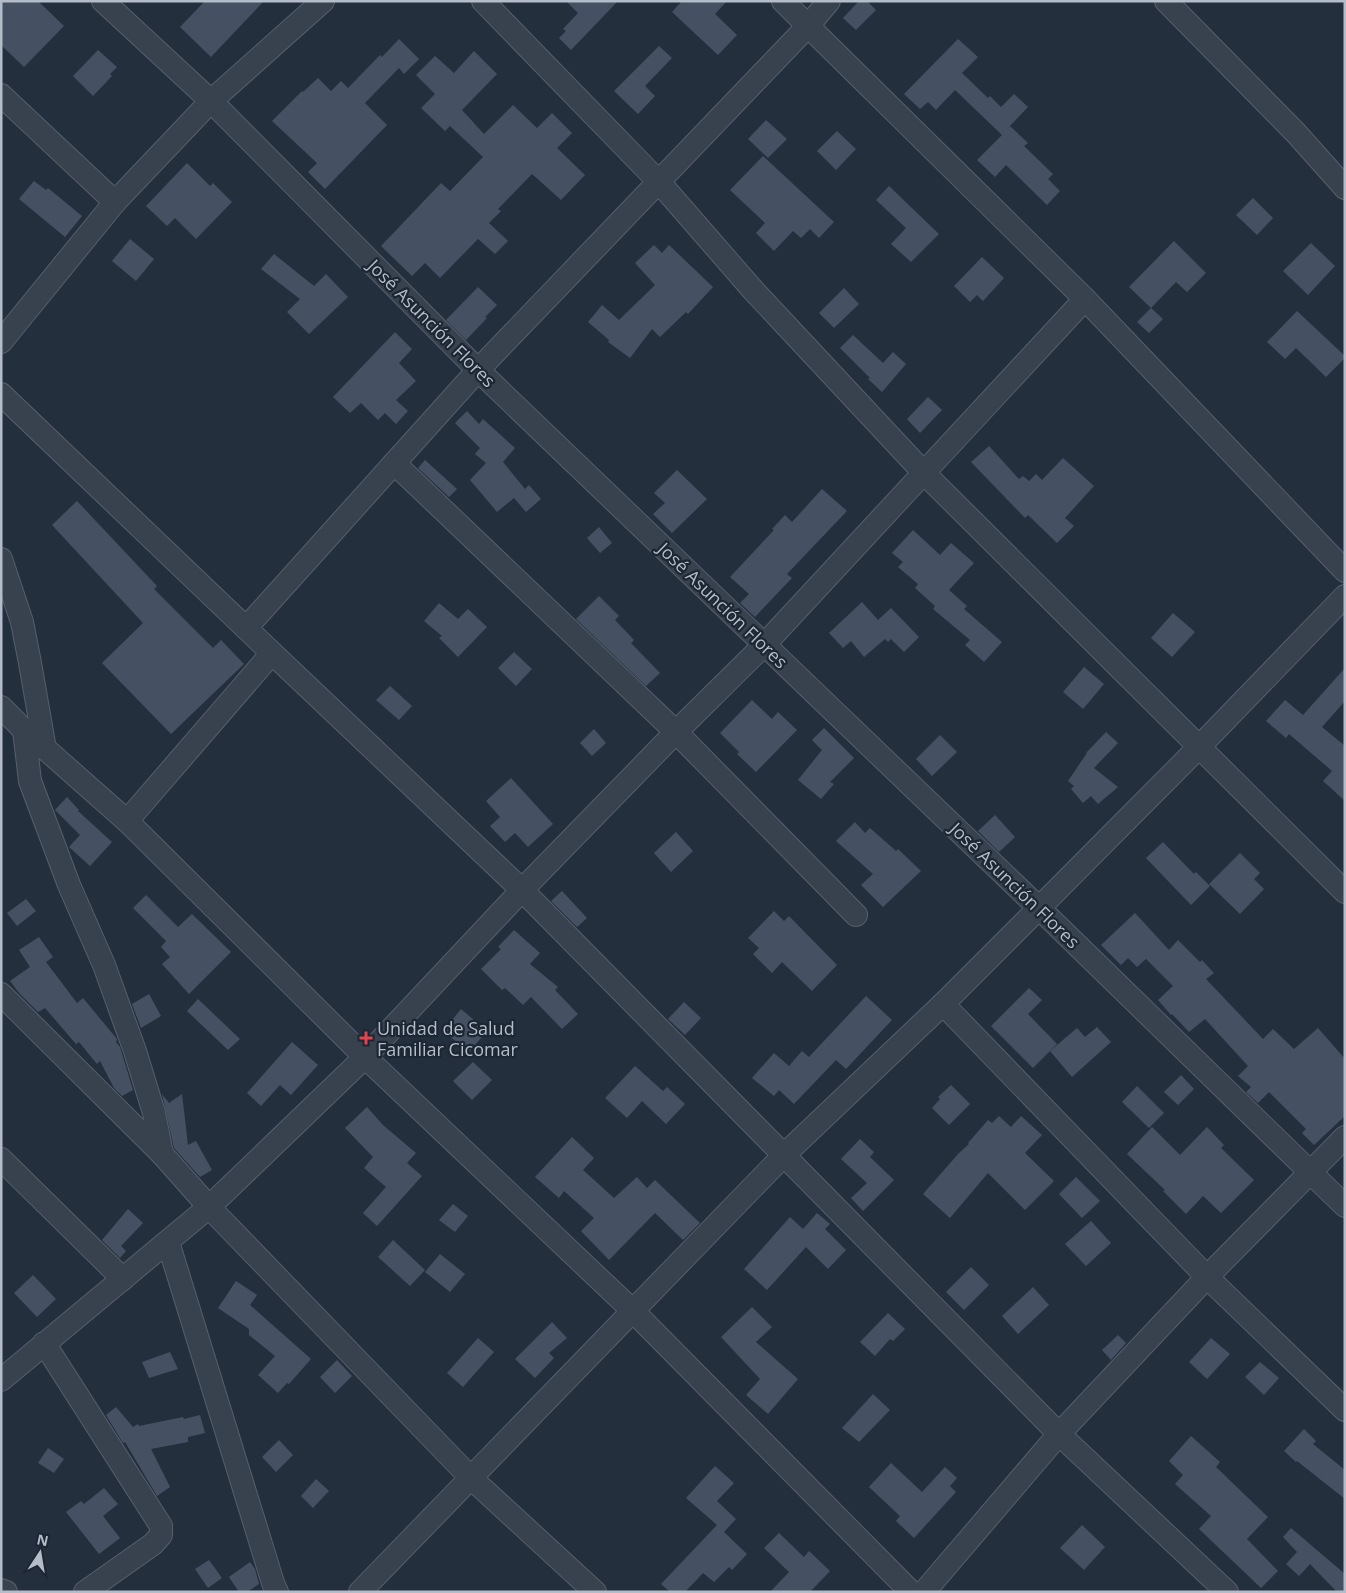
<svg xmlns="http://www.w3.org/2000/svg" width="1346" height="1593" viewBox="0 0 1346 1593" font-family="'Open Sans',sans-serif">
<rect width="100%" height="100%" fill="#242f3e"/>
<g fill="#455162">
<polygon points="1,1 38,1 64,26 24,67 1,45"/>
<polygon points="205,1 264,1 211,57 180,27"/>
<polygon points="566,1 618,1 571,50 559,38 566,31 563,29 578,13"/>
<polygon points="682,1 727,1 715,14 737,35 718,55 672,12"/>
<polygon points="859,1 867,1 876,10 856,30 843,18"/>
<polygon points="399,39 419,59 404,74 399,68 365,103 387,125 325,189 308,172 317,163 272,121 302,91 303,92 318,78 331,91 341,81 348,88 380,55 382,57"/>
<polygon points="958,39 978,57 962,73 988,98 990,96 1001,107 1014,94 1028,107 1005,131 1010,126 1028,143 1024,146 1053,174 1048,179 1060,191 1047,205 1006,165 995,177 977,160 1002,135 955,90 936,110 928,102 920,109 904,94"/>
<polygon points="659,46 672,58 645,86 655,96 638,114 614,91"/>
<polygon points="98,50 117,67 110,74 112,76 93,96 73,76"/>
<polygon points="474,51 497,74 462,110 484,134 513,105 537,128 552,113 572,133 557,148 585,175 561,200 532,174 498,209 501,211 489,223 508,241 495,254 478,239 440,278 425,263 412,276 381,246 441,183 450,191 483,157 450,126 445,131 421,108 435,94 416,75 435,56 454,73"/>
<polygon points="766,120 787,139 768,158 748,139"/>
<polygon points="837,131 856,149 836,170 817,151"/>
<polygon points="763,156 834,222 819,238 810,229 801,238 793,231 774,251 756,233 765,223 730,190"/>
<polygon points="187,163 210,186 213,183 232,202 196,239 175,218 167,226 146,206"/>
<polygon points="34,181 46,190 48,188 82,216 65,237 19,199"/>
<polygon points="889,186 939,234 911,262 891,244 906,228 876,200"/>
<polygon points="1253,198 1273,218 1257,235 1236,215"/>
<polygon points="130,239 154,259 136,281 112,261"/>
<polygon points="1174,241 1206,273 1187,292 1176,282 1151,308 1129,287"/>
<polygon points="1311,243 1335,266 1308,295 1283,271"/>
<polygon points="654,245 662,253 669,245 713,287 688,314 686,312 660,337 652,329 630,358 608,342 609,340 588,322 602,305 619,320 655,285 635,263"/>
<polygon points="274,254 314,286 326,274 348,297 309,334 287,312 300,299 261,269"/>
<polygon points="982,257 1004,278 983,301 977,295 970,302 954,286"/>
<polygon points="478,287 497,305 485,317 487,318 466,340 446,320"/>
<polygon points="844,288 859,304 834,328 819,313"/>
<polygon points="1151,308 1163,319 1149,333 1137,322"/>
<polygon points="1297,311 1345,356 1345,358 1326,377 1296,348 1285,359 1267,342"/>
<polygon points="395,332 412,349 399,363 416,381 396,400 408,411 396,424 385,413 378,420 361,403 350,413 333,397"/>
<polygon points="853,335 883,363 893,352 906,364 882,392 868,379 870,378 840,348"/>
<polygon points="928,397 942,410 920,433 907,419"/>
<polygon points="467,411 479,424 483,419 515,448 503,462 525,489 529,485 541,499 526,512 514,498 497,512 470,480 486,463 475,454 480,448 455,423"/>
<polygon points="989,446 1019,479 1023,476 1029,481 1036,474 1042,480 1063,458 1094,486 1065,518 1074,526 1057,543 1028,515 1025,518 971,462"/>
<polygon points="425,460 457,489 449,497 418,468"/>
<polygon points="677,470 707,499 672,533 653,514 665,503 654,493"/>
<polygon points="822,489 847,511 787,574 792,578 755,617 740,603 749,594 730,577 774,530 772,529 785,515 792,522"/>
<polygon points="77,501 157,586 154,589 213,648 221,640 244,664 171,734 102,663 143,623 52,525"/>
<polygon points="599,527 612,543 600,553 587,538"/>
<polygon points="913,530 940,555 951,543 974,563 949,590 967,606 964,609 1002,642 984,662 965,645 970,640 933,609 935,606 915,588 918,584 898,567 903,562 892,553"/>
<polygon points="599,596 619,616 615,620 634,640 631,643 660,673 646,686 576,619"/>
<polygon points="862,602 878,620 891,608 919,637 904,652 891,639 888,642 885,639 864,657 851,641 843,648 829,633"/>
<polygon points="439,603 458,619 468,609 487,627 458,657 439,638 442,636 424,621"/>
<polygon points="1173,613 1195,632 1172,657 1151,638"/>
<polygon points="514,652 532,669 516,686 498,668"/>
<polygon points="1084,667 1104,684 1083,709 1063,692"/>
<polygon points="1345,668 1345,701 1322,727 1345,746 1345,801 1323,781 1332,771 1289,734 1286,738 1266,721 1285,700 1303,715"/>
<polygon points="390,686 412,706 399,720 376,700"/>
<polygon points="752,700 772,719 778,712 797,730 756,772 737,754 739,752 720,733"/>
<polygon points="824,728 854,758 830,782 834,784 821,799 798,780 822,750 812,740"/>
<polygon points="594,729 606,743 592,756 580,743"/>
<polygon points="1106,732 1118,743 1094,768 1118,787 1098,804 1091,796 1083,803 1071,789 1074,786 1068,781 1087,753 1086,753"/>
<polygon points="940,735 957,752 932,776 916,759"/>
<polygon points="511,778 553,824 528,847 515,833 505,842 490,826 500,817 486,801"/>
<polygon points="67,797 79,810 78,811 112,842 90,866 69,847 80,835 55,810"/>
<polygon points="995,815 1015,837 999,852 978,831"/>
<polygon points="855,822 865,833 870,828 896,851 898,849 921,871 883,907 861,885 873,874 836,841"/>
<polygon points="676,832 693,851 671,872 654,853"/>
<polygon points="1163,842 1194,874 1196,872 1210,886 1191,905 1146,858"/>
<polygon points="1240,853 1260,873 1254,879 1264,889 1240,914 1209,884"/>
<polygon points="562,891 587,918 577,927 551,901"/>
<polygon points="146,895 178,927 192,914 231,952 189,994 162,964 170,957 161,947 166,941 133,908"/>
<polygon points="26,899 36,911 17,926 7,913"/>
<polygon points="774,911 784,921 789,916 837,965 812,991 782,962 772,973 753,954 759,948 748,938"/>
<polygon points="1135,913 1169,950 1178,940 1200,962 1202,960 1214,973 1206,979 1263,1039 1273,1029 1294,1049 1318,1028 1345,1059 1345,1116 1314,1145 1302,1133 1306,1129 1269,1092 1258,1103 1246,1092 1251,1087 1238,1076 1248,1066 1205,1019 1189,1032 1172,1014 1171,1015 1158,1000 1173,986 1146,959 1137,967 1128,958 1121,965 1101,945"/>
<polygon points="514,930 540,953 530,964 558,987 555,990 578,1014 562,1029 531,997 523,1005 505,988 502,990 481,969 501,949 498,947"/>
<polygon points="39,937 53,957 46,962 77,1003 83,998 117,1039 116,1042 120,1047 133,1090 122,1096 114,1088 100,1061 97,1064 79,1042 76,1044 45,1008 38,1012 20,994 10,981 30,967 19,950"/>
<polygon points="1029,988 1042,1000 1028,1014 1057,1044 1033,1068 991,1026"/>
<polygon points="149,994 161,1016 141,1028 132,1004"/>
<polygon points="866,996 892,1020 846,1069 836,1060 794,1104 779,1090 774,1096 752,1078 774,1053 789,1066 802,1051 809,1057"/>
<polygon points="198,999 240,1039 228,1050 187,1011"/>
<polygon points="684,1002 701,1018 685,1035 668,1019"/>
<polygon points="461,1009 487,1031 469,1052 443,1031"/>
<polygon points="1097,1027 1111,1042 1072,1077 1050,1051 1077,1028 1085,1037"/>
<polygon points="292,1042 318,1065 291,1095 280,1085 261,1106 247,1093"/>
<polygon points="473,1062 492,1080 472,1100 453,1081"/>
<polygon points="635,1066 663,1091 667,1087 685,1104 666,1124 642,1101 627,1118 605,1098"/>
<polygon points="1181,1075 1194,1089 1178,1105 1164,1092"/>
<polygon points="951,1085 970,1104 949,1125 932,1108 940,1099 938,1097"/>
<polygon points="1137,1086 1164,1113 1149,1128 1122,1102"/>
<polygon points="162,1094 169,1103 182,1094 188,1145 196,1141 212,1170 200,1177 174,1148"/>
<polygon points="367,1107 383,1125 416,1153 407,1163 422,1176 377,1226 363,1213 386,1187 364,1168 373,1157 345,1128"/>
<polygon points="999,1116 1011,1127 1021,1116 1042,1135 1025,1153 1054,1181 1025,1210 988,1173 950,1218 923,1194 959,1153 969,1144 968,1143 988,1120 992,1123"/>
<polygon points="1152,1127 1180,1155 1207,1127 1224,1145 1221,1148 1254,1180 1221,1213 1203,1196 1186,1214 1163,1191 1165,1190 1127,1154"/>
<polygon points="572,1137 594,1158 583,1170 614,1198 637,1177 647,1188 655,1180 700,1223 683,1240 655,1213 609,1260 581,1231 594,1218 564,1191 559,1198 535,1177"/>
<polygon points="860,1139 874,1152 870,1157 894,1180 863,1211 851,1198 867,1183 841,1159"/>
<polygon points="1076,1177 1100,1201 1082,1218 1059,1194"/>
<polygon points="453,1204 468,1216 455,1232 439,1220"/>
<polygon points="128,1209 143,1223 121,1246 126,1251 120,1258 102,1240"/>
<polygon points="817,1213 830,1224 825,1229 846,1250 828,1269 806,1247 767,1290 744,1269 790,1217 803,1229"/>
<polygon points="1091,1221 1111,1243 1086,1266 1065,1244"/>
<polygon points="393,1240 425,1270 410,1286 378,1257"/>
<polygon points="440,1254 465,1274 450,1292 425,1272"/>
<polygon points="971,1267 989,1285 964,1310 946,1292"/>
<polygon points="33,1275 56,1299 37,1317 14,1293"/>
<polygon points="236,1281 257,1295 250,1305 311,1359 289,1384 287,1383 278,1393 258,1375 275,1356 249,1335 249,1329 218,1308"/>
<polygon points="1033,1287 1049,1305 1018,1334 1002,1316"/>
<polygon points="752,1307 772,1327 756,1342 798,1379 768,1414 746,1395 760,1379 721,1337"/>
<polygon points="888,1313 905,1329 893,1341 890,1339 875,1356 860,1342"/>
<polygon points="552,1322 567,1338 549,1353 554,1358 535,1378 515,1359"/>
<polygon points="1118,1335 1126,1343 1111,1360 1102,1350"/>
<polygon points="478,1338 494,1352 463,1387 447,1373"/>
<polygon points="1211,1338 1230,1354 1207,1379 1189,1362"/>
<polygon points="170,1352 178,1369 149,1378 142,1362"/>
<polygon points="337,1360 352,1376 335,1393 320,1377"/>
<polygon points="1260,1362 1279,1378 1264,1395 1245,1377"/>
<polygon points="873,1394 890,1410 859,1442 842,1428"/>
<polygon points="116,1407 133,1427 138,1424 139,1426 183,1417 184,1419 200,1415 205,1433 188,1437 188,1442 151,1449 170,1487 157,1496 125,1442 123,1443 106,1415"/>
<polygon points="1304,1429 1316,1441 1313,1444 1345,1470 1345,1499 1297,1461 1296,1462 1284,1451"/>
<polygon points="1191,1436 1220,1462 1216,1467 1268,1517 1247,1539 1278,1571 1261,1588 1199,1529 1211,1516 1175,1484 1183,1475 1169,1461"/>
<polygon points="279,1440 293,1455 276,1472 262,1457"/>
<polygon points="48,1448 64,1459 54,1473 38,1463"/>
<polygon points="891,1463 922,1492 945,1467 957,1478 950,1486 956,1492 914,1538 896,1521 900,1516 869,1487"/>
<polygon points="715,1466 734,1483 717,1501 736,1519 724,1532 747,1554 732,1570 729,1567 714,1582 703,1573 685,1592 670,1592 661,1584 717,1525 686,1498"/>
<polygon points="316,1479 329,1491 313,1508 301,1496"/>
<polygon points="104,1488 118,1504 103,1516 120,1538 99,1554 66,1512 81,1501 84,1504"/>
<polygon points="1082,1525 1105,1547 1084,1570 1060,1548"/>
<polygon points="1291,1528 1345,1574 1345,1592 1337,1592 1310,1564 1299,1576 1286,1564 1297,1552 1283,1537"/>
<polygon points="779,1533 804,1557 809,1551 830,1571 810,1592 770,1592 789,1572 764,1548"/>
<polygon points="209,1560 222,1578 208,1588 195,1569"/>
<polygon points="250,1562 255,1569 259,1584 247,1592 239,1592 229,1577"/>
</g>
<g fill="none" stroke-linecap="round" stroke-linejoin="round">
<g stroke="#565f6c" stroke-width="24">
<g id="minor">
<polyline points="103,1 211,101 478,370 1039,908 1345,1206"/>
<polyline points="483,1 659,182 753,290 924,473 1345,892"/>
<polyline points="783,1 808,26 829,1"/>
<polyline points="1166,1 1296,133 1345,188"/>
<polyline points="1,95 115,202"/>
<polyline points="1,342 115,202 211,101 323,1"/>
<polyline points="1,394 272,653 522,890 1059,1434 1227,1592"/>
<polyline points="394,463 676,732 856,915"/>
<polyline points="1,559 22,622 30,663 45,749"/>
<polyline points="246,628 478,370 808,26 1085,299 1345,571"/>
<polyline points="1,707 24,730 127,821 365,1057 633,1311 911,1592"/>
<polyline points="24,730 30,781 69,885 104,965 135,1051 154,1113 162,1154"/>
<polyline points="127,821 272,653"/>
<polyline points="1,994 162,1154 209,1207 471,1478 595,1592"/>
<polyline points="943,1004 1207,1277 1345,1410"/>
<polyline points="1,1159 123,1279"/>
<polyline points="168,1242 273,1583 277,1592"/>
<polyline points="44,1343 161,1526 161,1535 153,1544 85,1592"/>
<polyline points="1,1380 209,1207 365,1057 522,890 676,732 764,645 1085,299"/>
<polyline points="1,1590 6,1592"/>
<polyline points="360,1592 784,1155 943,1004 1039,908 1200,746 1345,596"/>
<polyline points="924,1592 1059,1434 1207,1277 1345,1137"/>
</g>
</g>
<use href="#minor" stroke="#38414e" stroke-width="22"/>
</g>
<path fill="#e0444e" stroke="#1d2633" stroke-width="2" d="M363.5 1030.5h5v5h5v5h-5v5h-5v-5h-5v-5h5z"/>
<g text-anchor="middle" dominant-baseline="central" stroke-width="4.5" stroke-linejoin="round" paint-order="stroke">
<g font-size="18" fill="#b4bcc9" stroke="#1d2633">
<text transform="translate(432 323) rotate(45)">José Asunción Flores</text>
<text transform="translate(723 605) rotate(44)">José Asunción Flores</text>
<text transform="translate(1015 885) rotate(44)">José Asunción Flores</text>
</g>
<g font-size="18" fill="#b4bcc9" stroke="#1d2633" text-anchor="start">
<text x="377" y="1028">Unidad de Salud<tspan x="377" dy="21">Familiar Cicomar</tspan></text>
</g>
</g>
<rect width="1346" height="1593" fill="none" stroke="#b4bcc9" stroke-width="5"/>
<g transform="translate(40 1553) rotate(12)" stroke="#1d2633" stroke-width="4" paint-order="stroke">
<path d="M0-4L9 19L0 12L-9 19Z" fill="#b4bcc9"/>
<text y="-8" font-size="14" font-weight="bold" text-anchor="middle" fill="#b4bcc9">N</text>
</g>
</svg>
